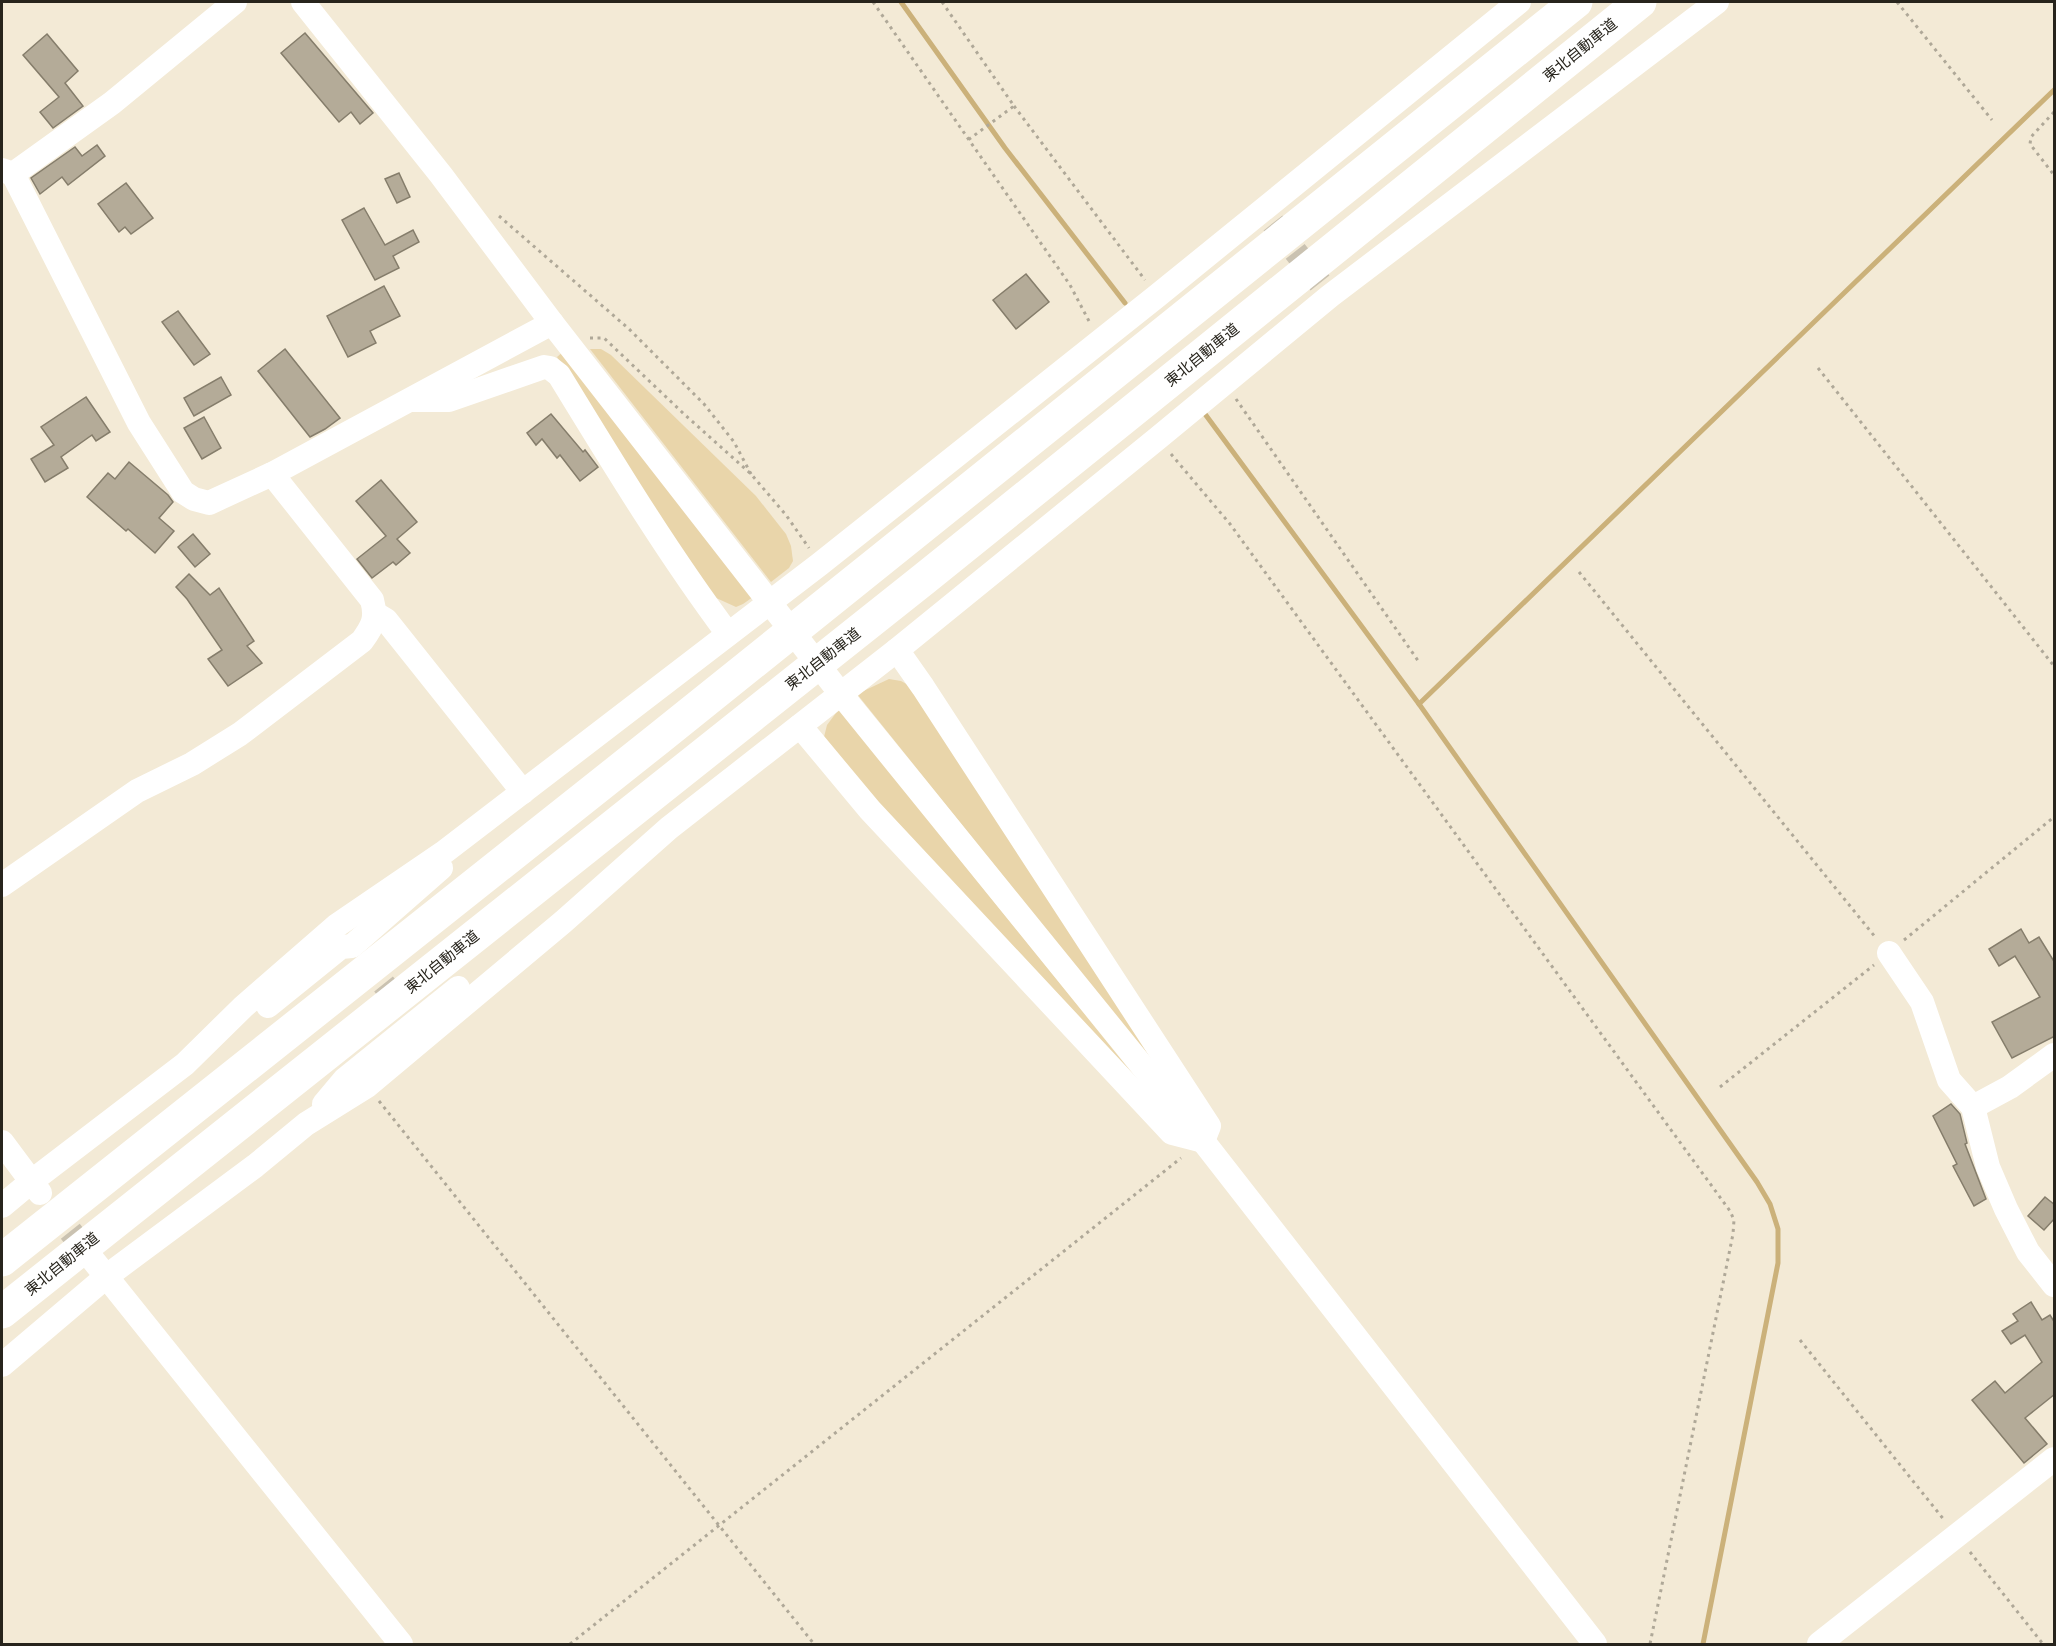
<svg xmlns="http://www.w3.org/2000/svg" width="2056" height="1646" viewBox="0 0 2056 1646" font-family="'Times New Roman','Noto Sans JP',serif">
<rect width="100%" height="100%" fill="#f3ead6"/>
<g fill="#e9d5aa">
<polygon points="590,349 601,349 611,355 756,496 786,534 791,546 793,561 789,568 771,582"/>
<polygon points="564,351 753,597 743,604 736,607 714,597 672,540 557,357"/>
<polygon points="889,679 901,681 910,686 1186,1104 857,694"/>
<polygon points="839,709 1169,1119 870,800 824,737 827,725"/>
</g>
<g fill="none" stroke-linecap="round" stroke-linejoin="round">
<g stroke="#cbb17a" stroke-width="5">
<polyline points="901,2 1005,148 1125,303"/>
<polyline points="1205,414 1419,704 1757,1182 1770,1204 1778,1229 1778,1263 1703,1644"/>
<polyline points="1419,704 2054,90"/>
</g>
</g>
<g fill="#b4ab98" stroke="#857d6b" stroke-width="1.5">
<polygon points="305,33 373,113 360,124 351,112 339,122 281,53"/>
<polygon points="47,34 78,71 65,83 83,106 53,128 40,112 59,97 23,55"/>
<polygon points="97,145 105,156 68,185 62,177 40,194 31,178 75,147 82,156"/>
<polygon points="399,173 410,197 397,203 385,179"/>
<polygon points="126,183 153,218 131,234 125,227 119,232 98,204"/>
<polygon points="364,208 385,245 413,230 419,242 393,256 399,268 375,280 342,220"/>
<polygon points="1026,274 1049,302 1016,329 993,300"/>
<polygon points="384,286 400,316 370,331 376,343 348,357 327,316"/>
<polygon points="178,311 210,354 194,365 162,322"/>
<polygon points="285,349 340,418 325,429 310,437 258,371"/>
<polygon points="221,377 231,395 194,416 184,398"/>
<polygon points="86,397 110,432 96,441 92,435 61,457 68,468 45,482 31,459 54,445 41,427"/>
<polygon points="551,414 583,452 585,450 598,467 580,481 560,455 557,458 542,439 536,445 527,433"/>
<polygon points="204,417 221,448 202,459 184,428"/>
<polygon points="129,462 168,495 173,502 159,518 174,531 155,553 128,529 126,531 87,497 108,473 115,479"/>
<polygon points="381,480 417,522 397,539 410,553 396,565 393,562 372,578 357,559 386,536 356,501"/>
<polygon points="193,534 210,554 195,567 178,547"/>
<polygon points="189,574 210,595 219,588 254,641 247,646 262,663 228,686 208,659 222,650 187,599 176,587"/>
<polygon points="2021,929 2029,943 2039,937 2055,963 2055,1036 2012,1058 1992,1022 2040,997 2015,956 1999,966 1989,949"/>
<polygon points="1951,1104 1960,1114 1967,1143 1965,1144 1986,1199 1974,1206 1953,1166 1957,1164 1933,1116"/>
<polygon points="2045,1197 2055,1205 2055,1218 2044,1230 2028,1216"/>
<polygon points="2031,1302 2042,1320 2050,1315 2055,1323 2055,1394 2025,1418 2047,1444 2024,1463 1972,1400 1995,1381 2005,1393 2042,1362 2025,1335 2011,1344 2002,1331 2018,1321 2013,1314"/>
</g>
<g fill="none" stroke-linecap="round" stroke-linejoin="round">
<g stroke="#cac2b1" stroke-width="24" stroke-dasharray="24 12" stroke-linecap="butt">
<polyline points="1273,223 1320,283"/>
<polyline points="361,956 406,1012"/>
<polyline points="48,1203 93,1260"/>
</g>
<g stroke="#afa898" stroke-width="3" stroke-dasharray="3 4.5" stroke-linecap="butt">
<polyline points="873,2 1070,285 1090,323"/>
<polyline points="942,2 1014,106 968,140"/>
<polyline points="1897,2 1992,120"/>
<polyline points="1014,106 1145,280"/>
<polyline points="2054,112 2031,137 2030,144 2054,175"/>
<polyline points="499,216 629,329 704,404 734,442 751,474"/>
<polyline points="590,338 604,338 684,414 751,474 786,515 809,548"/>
<polyline points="1818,368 2054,666"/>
<polyline points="1236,399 1419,662"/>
<polyline points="1171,454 1230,524 1730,1211 1734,1220 1733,1234 1650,1644"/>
<polyline points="1579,572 1876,938"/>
<polyline points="1904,940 2054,817"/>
<polyline points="1720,1087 1874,965"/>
<polyline points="379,1101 814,1644"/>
<polyline points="1800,1340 1945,1521"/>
<polyline points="1970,1552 2043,1644"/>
<polyline points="570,1644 1181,1158"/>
</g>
<g stroke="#fff" stroke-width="24">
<polyline points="303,2 441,175 552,323 844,698 1203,1141 1595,1644"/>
<polyline points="2,170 13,174 112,103 235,2"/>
<polyline points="13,174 139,423 183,492 194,499 209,503 272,474 552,323"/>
<path d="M411,400H449L544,367L550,368L559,375C613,463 666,551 728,634"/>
<polyline points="376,614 386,620 523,792"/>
<polyline points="800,726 870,810 1172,1133 1203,1141 1209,1126 923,687 897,650"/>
<path d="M2,885L137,791L192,764L240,734L362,641C373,626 377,618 372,600L272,474"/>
<polyline points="1889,953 1922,1002 1949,1080 1973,1107 1988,1167 2006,1209 2028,1252 2054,1285"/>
<polyline points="268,1006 341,947 352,946 441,868"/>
<polyline points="324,1104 345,1079 458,988"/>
<polyline points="1973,1107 2010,1087 2054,1055"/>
<polyline points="2,1142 40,1193"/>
<polyline points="2,1206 32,1181 185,1064 243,1007 336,926 443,853 820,564 1157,296 1519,2"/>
<polyline points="93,1260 401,1644"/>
<polyline points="2,1365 107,1276 255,1166 306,1124 367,1086 563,922 669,828 897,650 1158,438 1330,296 1717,2"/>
<polyline points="1819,1644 2054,1459"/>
</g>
<g stroke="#fff" stroke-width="33">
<polyline points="2,1260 658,739 1576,2"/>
<polyline points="2,1312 924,579 1640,2"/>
</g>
</g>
<g text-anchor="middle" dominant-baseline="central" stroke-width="4.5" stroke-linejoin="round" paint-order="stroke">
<g font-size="15" fill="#27241c" stroke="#fff">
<text transform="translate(1580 50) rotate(-39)">東北自動車道</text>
<text transform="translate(1202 355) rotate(-39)">東北自動車道</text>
<text transform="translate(823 659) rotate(-38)">東北自動車道</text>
<text transform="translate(442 962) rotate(-39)">東北自動車道</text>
<text transform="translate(62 1264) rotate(-39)">東北自動車道</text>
</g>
</g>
<rect width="2056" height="1646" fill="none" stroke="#27241c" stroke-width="6"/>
</svg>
